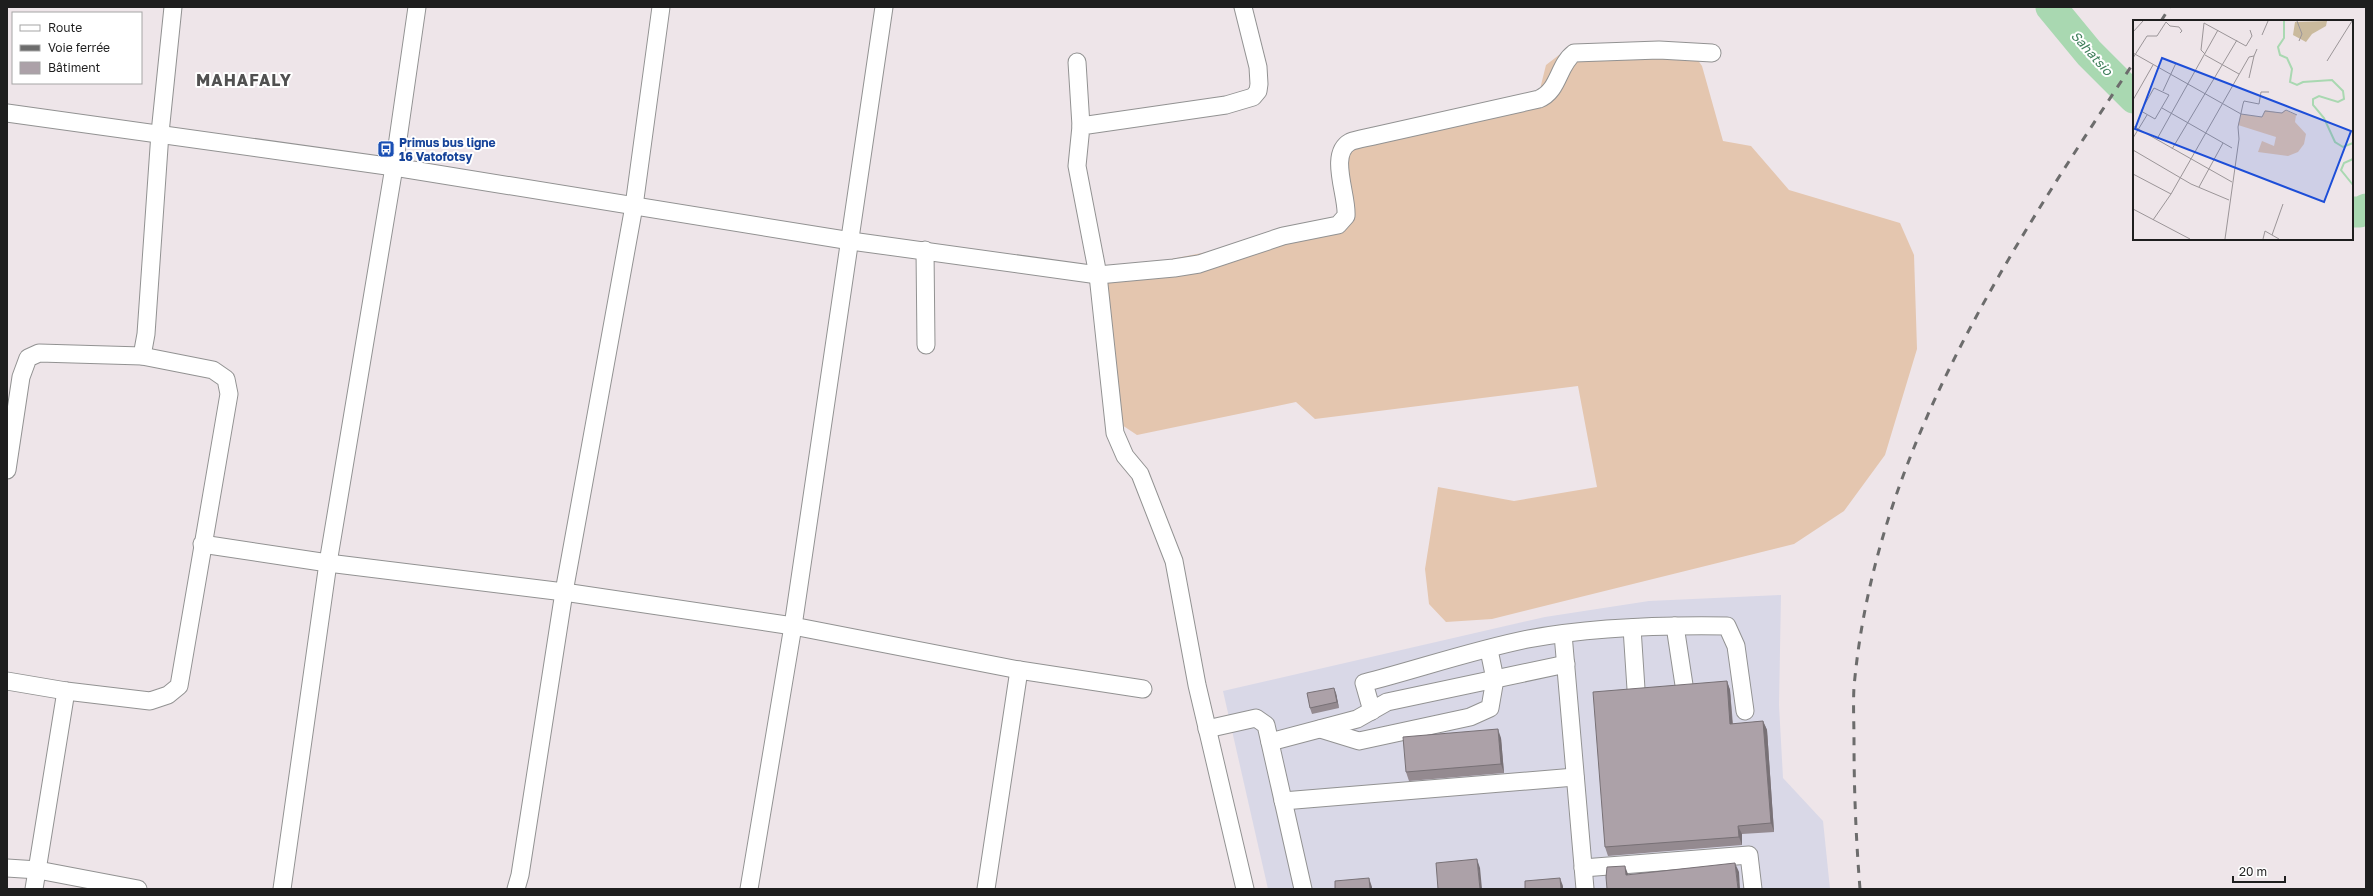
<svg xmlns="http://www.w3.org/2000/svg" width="2373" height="896" viewBox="0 0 2373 896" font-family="'Golos Text',sans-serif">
<rect width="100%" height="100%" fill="#eee5e9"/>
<polygon fill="#d9d8e7" points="1781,595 1779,705 1783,778 1823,821 1830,889 1268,889 1223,691 1545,617 1649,601"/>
<polygon fill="#e4c6af" points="1559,55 1695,56 1702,66 1723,141 1751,146 1789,190 1900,223 1914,255 1917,349 1885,455 1844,511 1794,544 1492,619 1446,622 1429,604 1425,569 1438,487 1514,501 1597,487 1578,386 1315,419 1296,402 1137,435 1122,425 1100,273 1340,226 1332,153 1344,139 1538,97 1546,65"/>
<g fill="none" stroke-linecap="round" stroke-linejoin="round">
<g stroke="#a9d8b1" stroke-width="31">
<polyline points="2051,7 2089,53 2134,98"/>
<polyline points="2352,212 2360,212 2366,209"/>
</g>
<g stroke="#929292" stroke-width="19">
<g id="minor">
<polyline points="1243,7 1258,67 1259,84 1258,91 1253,97 1226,105 1081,126 1077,166 1098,275 1115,433 1125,456 1140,474 1174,561 1197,685 1245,889"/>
<polyline points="1077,62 1081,126"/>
<path d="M7,113L394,167L851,241L1098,275L1174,268L1199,264L1283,236L1338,225L1346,216C1348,196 1328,154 1350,142C1357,139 1366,138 1374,136L1539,99C1559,91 1558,65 1574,53L1659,50L1712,53"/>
<polyline points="925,250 926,345"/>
<polyline points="142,356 146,334 160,133 173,7"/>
<polyline points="7,470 21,377 28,358 39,353 142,356 213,370 226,379 229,394 179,686 168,695 150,701 66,691 7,681"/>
<polyline points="202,544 328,563 564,592 793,626 1019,670 1143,689"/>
<polyline points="1675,626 1684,685"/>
<polyline points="1632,628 1636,689"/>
<polyline points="1563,634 1585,889"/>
<path d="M1372,711L1364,683C1418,669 1474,650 1528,639C1593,627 1662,625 1727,626L1736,646L1745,711"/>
<polyline points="1207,729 1256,718 1266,725 1303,889"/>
<polyline points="1320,729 1359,741 1470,717 1490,708 1495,679 1489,650"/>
<polyline points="1270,742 1357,719 1387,702 1566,664"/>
<polyline points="1283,801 1575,777"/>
<polyline points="7,868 38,870 138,889"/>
<polyline points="1583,868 1749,855 1753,889"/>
<polyline points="34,889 66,691"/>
<polyline points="282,889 328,563 394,167 417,7"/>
<polyline points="516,889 520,875 564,592 634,206 661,7"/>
<polyline points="749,889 793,626 884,7"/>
<polyline points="986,889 1019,670"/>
</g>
</g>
<use href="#minor" stroke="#fff" stroke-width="17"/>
<g stroke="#6c6c6c" stroke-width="3" stroke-dasharray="8 8" stroke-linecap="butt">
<polyline points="2161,21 2170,7"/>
<path d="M1860,889C1856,839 1854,791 1854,741C1854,723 1853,705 1854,687C1875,452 2008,253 2134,62"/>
</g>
</g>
<g fill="#948a90">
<polygon points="1727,681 1730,690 1733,724 1763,721 1767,730 1774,832 1742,834 1742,845 1608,856 1605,847"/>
<polygon points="1336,693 1339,708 1312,714 1310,708"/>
<polygon points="1501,738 1504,773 1409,781 1406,772"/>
</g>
<g fill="#787176">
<polygon points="1727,681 1730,690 1733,733 1730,724"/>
<polygon points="1334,688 1336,693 1339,708 1337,702"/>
<polygon points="1763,721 1767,730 1774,832 1771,823"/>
<polygon points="1498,729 1501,738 1504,773 1501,764"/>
<polygon points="1738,826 1742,834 1742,845 1739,837"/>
<polygon points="1477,859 1480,868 1482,889 1480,889"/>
<polygon points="1735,863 1739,872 1740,889 1738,889"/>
<polygon points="1625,866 1628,874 1629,884 1626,875"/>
<polygon points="1369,878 1372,887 1372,889 1370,889"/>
<polygon points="1560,878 1563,886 1563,889 1561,889"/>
</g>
<g fill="#aca1a8" stroke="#787176">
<polygon points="1727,681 1730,724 1763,721 1771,823 1738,826 1739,837 1605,847 1593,692"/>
<polygon points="1334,688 1337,702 1310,708 1307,693"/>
<polygon points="1498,729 1501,764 1406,772 1403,737"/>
<polygon points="1477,859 1480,889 1438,889 1436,863"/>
<polygon points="1735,863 1738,889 1607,889 1606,877 1607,867 1625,866 1626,875"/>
<polygon points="1369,878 1370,889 1335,889 1335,881"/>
<polygon points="1560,878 1561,889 1525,889 1525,881"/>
</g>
<defs>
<g id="bus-square" transform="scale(0.9)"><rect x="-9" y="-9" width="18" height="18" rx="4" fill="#1a4fb4" stroke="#fff"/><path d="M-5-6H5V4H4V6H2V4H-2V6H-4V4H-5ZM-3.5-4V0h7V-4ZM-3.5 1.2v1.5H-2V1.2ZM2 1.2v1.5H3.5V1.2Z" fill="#fff"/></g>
</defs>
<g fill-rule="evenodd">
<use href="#bus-square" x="386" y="149"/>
</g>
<g text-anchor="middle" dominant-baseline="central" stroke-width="4" stroke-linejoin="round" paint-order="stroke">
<g font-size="12" font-weight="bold" fill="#164399" stroke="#fff" text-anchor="start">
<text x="399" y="142">Primus bus ligne<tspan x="399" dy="14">16 Vatofotsy</tspan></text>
</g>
<g font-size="13" font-style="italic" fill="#42815d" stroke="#fff">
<text transform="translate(2092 53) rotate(48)">Sahatsio</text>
</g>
<g font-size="16" font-weight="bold" letter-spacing="1" fill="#515151" stroke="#fff">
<text x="244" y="80">MAHAFALY</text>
</g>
</g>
<g transform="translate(2133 20)">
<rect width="220" height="220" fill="#eee5e9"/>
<path d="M132,90L148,93L152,90L163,95L162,102L173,114L171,124L165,132L155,136L125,132L129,121L141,126L143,117L105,105L108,94L129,97Z" fill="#e4c6af"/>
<path d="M194,1L193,6L179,14L173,22L160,15L162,2Z" fill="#caba9d"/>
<path fill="none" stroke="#a9d8b1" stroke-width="2" d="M151,1V18L145,27L147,35L154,38L159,49L157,62L164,65L170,62L199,60L210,71L211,79L205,82L186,76L180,79V85L191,98L202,122L210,127L220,123M220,139L211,143L208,150L220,165"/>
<path fill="none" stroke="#9b9598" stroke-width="1" d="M164,1L169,14L166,21M0,12L10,1M129,15L135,1M0,33L108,94L129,97L132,91L149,93L153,90L164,95M72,34L68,30L71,3L113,26L119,16L117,10M72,35L106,54M0,38L14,16H24L33,2L37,6L46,7L49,11L47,13M194,41L219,1M116,58L121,36M21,68L36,75L22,99L8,91ZM30,71L43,43M0,80L20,45M29,88L99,128M0,106L99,162M0,118L14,95M24,119L85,10M39,129L104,20M0,130L58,164L96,180M0,154L38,174M66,167L90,123M0,189L57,219M20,200L38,174L116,37L121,36L124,29M139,215L150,184M92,219L106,119L105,107L110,84L111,81L126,84L128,72H136M130,219L132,211L146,219"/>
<path fill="#1d4ed8" fill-opacity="0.15" stroke="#1d4ed8" stroke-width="2" d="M29,38L218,111L191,182L2,109Z"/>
<rect width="220" height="220" fill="none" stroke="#1e1e1e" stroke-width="2"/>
</g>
<rect width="2373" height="896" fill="none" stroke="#1e1e1e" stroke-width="16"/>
<rect x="12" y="12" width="130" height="72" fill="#ffffff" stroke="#a5a5a5"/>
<rect x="20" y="25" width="20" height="6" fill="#ffffff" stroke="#a5a5a5"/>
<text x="48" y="32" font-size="12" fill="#1e1e1e">Route</text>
<rect x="20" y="45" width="20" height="6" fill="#6c6c6c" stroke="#a5a5a5"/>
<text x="48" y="52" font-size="12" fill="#1e1e1e">Voie ferrée</text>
<rect x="20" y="62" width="20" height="12" fill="#aca1a8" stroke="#a5a5a5"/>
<text x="48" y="72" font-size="12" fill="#1e1e1e">Bâtiment</text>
<path d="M2233 876v6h52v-6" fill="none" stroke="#1e1e1e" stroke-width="2"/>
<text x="2239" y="876" font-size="12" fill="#1e1e1e" stroke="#ffffff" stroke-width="3" paint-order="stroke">20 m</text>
</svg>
